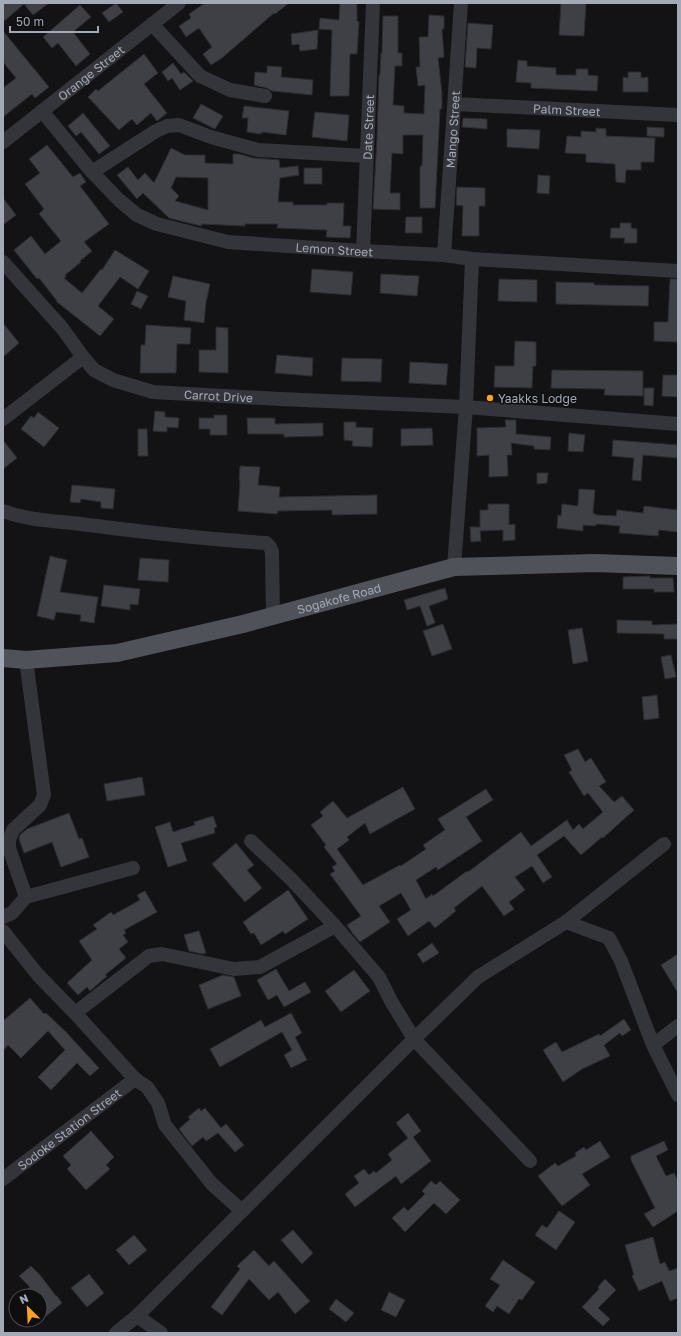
<svg xmlns="http://www.w3.org/2000/svg" width="681" height="1336" viewBox="0 0 681 1336" font-family="'Golos Text',sans-serif">
<rect width="100%" height="100%" fill="#131315"/>
<g fill="#3e4045" stroke="#2c2d31" fill-rule="evenodd">
<polygon points="3,3 49,3 33,15 24,4 3,22"/>
<polygon points="116,3 123,12 109,22 102,13"/>
<polygon points="205,3 289,3 275,14 274,13 222,58 211,65 203,54 212,47 199,28 186,37 179,26 191,18 189,14"/>
<polygon points="340,3 357,3 357,21 359,22 357,54 350,54 349,96 330,96 332,30 319,29 320,18 339,20"/>
<polygon points="561,3 586,3 584,36 559,35"/>
<polygon points="80,5 91,17 73,32 90,54 76,66 58,43 52,48 43,37"/>
<polygon points="429,15 444,16 444,29 442,29 444,57 438,58 442,93 442,109 440,109 435,208 420,208 420,166 422,166 423,135 403,135 403,154 392,153 390,193 400,193 400,210 373,209 377,138 379,75 380,75 381,53 382,53 383,16 398,16 398,53 402,53 402,66 395,66 393,105 404,106 404,113 424,114 425,85 418,86 416,67 420,67 419,37 428,37"/>
<polygon points="468,23 493,25 491,49 477,48 476,68 465,67"/>
<polygon points="318,30 317,49 300,51 299,44 292,45 291,34"/>
<polygon points="3,31 49,87 35,98 32,94 3,117 3,88 16,78 3,62"/>
<polygon points="144,54 158,73 144,84 167,113 157,121 151,113 137,125 132,119 119,130 88,97 96,89 98,91"/>
<polygon points="518,60 527,61 527,66 556,68 556,75 576,75 576,69 588,69 588,75 598,76 597,91 531,88 531,83 516,82"/>
<polygon points="173,63 181,74 184,72 193,81 180,90 172,78 168,81 162,72"/>
<polygon points="267,66 282,67 281,77 313,80 312,95 272,91 267,88 254,85 255,72 267,73"/>
<polygon points="628,72 641,72 641,78 648,77 648,92 623,92 623,77 628,78"/>
<polygon points="201,104 223,116 215,129 193,118"/>
<polygon points="244,106 289,111 286,135 262,132 261,134 247,132 248,118 242,118"/>
<polygon points="315,112 349,115 347,141 312,137"/>
<polygon points="83,113 110,146 99,154 81,132 76,136 68,126"/>
<polygon points="463,118 487,119 487,129 462,127"/>
<polygon points="647,127 664,128 664,137 647,136"/>
<polygon points="596,128 606,129 606,136 655,138 654,162 641,162 641,170 626,170 625,183 616,182 615,164 586,162 586,154 565,153 567,136 581,137 581,131 596,132"/>
<polygon points="507,129 540,130 539,149 507,147"/>
<polygon points="47,145 73,177 80,173 86,182 80,186 109,224 84,242 92,251 80,261 81,262 65,275 66,277 64,278 82,293 101,269 102,270 115,250 149,271 138,289 120,277 98,306 114,319 100,336 57,302 57,301 39,278 37,279 14,250 31,236 45,254 61,241 39,214 44,209 25,184 40,173 29,159"/>
<path d="M171,148L185,155H205V163L233,164V154H239L253,158L279,160L280,168L298,166L299,175L280,178L278,202H293V205H327V203H344L343,226H351L350,238L326,237L327,230L277,228L278,224H245V226L202,224L201,226L169,218L143,193L137,199L117,175L128,167L138,180L145,173L154,183ZM176,177L208,178V210L175,201L179,196L171,188Z"/>
<rect x="304" y="168" width="18" height="16"/>
<polygon points="538,175 550,176 549,194 537,193"/>
<polygon points="457,187 485,188 485,206 479,206 479,236 462,236 463,206 456,205"/>
<polygon points="3,198 16,215 3,225"/>
<polygon points="406,217 422,217 422,233 405,233"/>
<polygon points="620,223 631,223 631,228 637,229 637,243 624,243 625,238 610,238 611,228 620,228"/>
<polygon points="312,269 353,272 351,295 310,292"/>
<polygon points="381,274 419,276 417,296 380,293"/>
<polygon points="173,276 210,284 206,302 204,323 184,320 186,301 168,297"/>
<polygon points="499,279 537,280 537,302 498,301"/>
<polygon points="670,279 678,279 678,342 654,341 654,322 668,322"/>
<polygon points="556,282 594,283 594,285 649,286 648,306 556,304"/>
<polygon points="137,291 148,296 141,309 131,304"/>
<polygon points="3,323 19,343 3,357"/>
<polygon points="146,325 191,328 190,344 177,344 176,373 140,373 141,345 145,345"/>
<polygon points="216,327 228,328 228,373 199,372 199,350 216,350"/>
<polygon points="515,341 536,342 536,366 533,366 532,388 494,387 495,366 514,366"/>
<polygon points="277,355 313,358 312,376 275,373"/>
<polygon points="342,358 382,359 381,382 341,381"/>
<polygon points="410,362 448,364 446,385 409,383"/>
<polygon points="552,370 643,371 643,396 604,395 605,389 551,388"/>
<polygon points="663,375 678,375 678,397 662,396"/>
<polygon points="644,388 654,388 653,406 644,405"/>
<polygon points="155,411 165,412 165,417 179,418 178,428 167,427 167,432 153,431"/>
<polygon points="38,412 59,428 44,447 21,429 31,416 34,418"/>
<polygon points="214,415 227,415 227,435 210,435 210,429 199,429 199,418 214,418"/>
<polygon points="247,418 275,418 275,424 323,423 323,436 284,437 284,434 248,434"/>
<polygon points="505,420 516,420 516,434 551,437 550,450 534,449 534,446 511,443 512,455 507,455 508,476 489,477 489,455 477,456 477,428 506,427"/>
<polygon points="344,422 356,422 356,427 373,428 372,447 352,446 353,441 344,440"/>
<polygon points="432,428 433,445 401,446 401,429"/>
<polygon points="138,429 147,429 148,456 138,456"/>
<polygon points="569,433 585,435 583,452 568,451"/>
<polygon points="3,440 17,458 3,469"/>
<polygon points="613,440 678,445 678,458 643,455 641,481 632,480 634,458 612,456"/>
<polygon points="240,466 260,467 258,485 280,487 279,497 377,495 377,514 332,515 332,510 278,511 277,514 238,511 240,481 239,480"/>
<polygon points="537,473 548,473 547,483 537,484"/>
<polygon points="72,485 115,489 113,509 101,508 101,502 81,499 80,503 70,502"/>
<polygon points="579,489 595,490 593,513 597,515 616,516 617,510 643,513 644,506 678,510 678,532 659,530 658,536 619,533 620,526 596,524 596,526 583,525 583,531 557,528 558,515 561,516 562,504 578,506"/>
<polygon points="488,504 509,504 509,525 515,524 515,540 503,541 503,530 480,531 481,541 471,542 470,527 480,527 480,510 488,510"/>
<polygon points="50,556 67,560 60,592 98,597 94,623 80,621 81,615 56,612 54,620 37,616"/>
<polygon points="140,558 169,560 168,582 138,580"/>
<polygon points="650,576 650,578 673,578 674,592 654,592 654,589 623,589 623,577"/>
<polygon points="104,585 140,589 138,605 130,604 130,610 101,606"/>
<polygon points="445,588 448,599 429,606 435,623 427,626 420,606 407,610 404,600"/>
<polygon points="617,620 652,621 652,625 678,624 678,639 664,639 664,634 617,633"/>
<polygon points="443,624 452,649 432,656 423,631"/>
<polygon points="582,628 588,661 573,664 568,630"/>
<polygon points="671,655 676,677 665,679 661,657"/>
<polygon points="657,695 659,718 644,720 642,697"/>
<polygon points="578,749 585,762 591,758 606,782 599,786 614,802 622,796 634,810 603,838 602,837 581,855 564,836 537,855 552,877 543,883 532,866 515,877 525,890 509,902 514,909 504,916 482,886 454,908 456,911 435,928 429,921 408,936 397,919 411,910 401,893 379,906 390,922 360,942 353,934 347,925 361,916 330,874 335,871 332,867 337,864 324,847 326,845 311,825 323,816 320,812 333,801 347,818 403,787 415,809 370,834 365,823 347,837 349,840 337,849 363,885 400,865 401,866 426,849 423,845 445,830 438,819 486,789 493,800 466,817 482,841 438,870 436,867 416,880 426,899 432,894 433,896 467,871 468,872 521,832 531,846 567,820 573,830 579,824 583,829 603,812 588,793 584,796 569,772 572,770 564,755"/>
<polygon points="142,777 145,795 107,801 104,784"/>
<polygon points="69,813 79,839 82,838 89,857 61,867 52,842 24,853 19,839 20,835 27,829"/>
<polygon points="213,816 217,827 214,828 215,833 181,843 187,861 168,867 155,827 170,822 173,832 195,825 194,822"/>
<polygon points="236,843 254,865 247,870 262,888 245,902 212,864"/>
<polygon points="288,890 308,919 285,934 283,931 261,945 254,933 251,934 243,922"/>
<polygon points="145,891 157,912 124,930 126,933 123,935 128,942 119,949 126,958 105,975 107,976 90,991 87,987 78,995 67,983 92,960 79,941 97,929 93,925 111,912 113,915 140,900 137,895"/>
<polygon points="199,931 206,953 202,954 189,951 184,935"/>
<polygon points="432,943 439,953 423,963 417,954"/>
<polygon points="678,954 678,993 661,965"/>
<polygon points="276,969 289,991 305,982 311,992 284,1007 277,995 268,1000 257,980"/>
<polygon points="354,970 370,991 341,1012 325,991"/>
<polygon points="223,975 234,977 241,996 208,1009 199,985"/>
<polygon points="30,998 44,1014 46,1013 66,1032 99,1068 90,1076 77,1063 51,1090 38,1077 65,1050 48,1031 21,1058 8,1045 3,1051 3,1021"/>
<polygon points="291,1013 302,1033 295,1037 307,1060 291,1068 284,1055 292,1050 282,1032 220,1067 210,1049 261,1020 265,1027"/>
<polygon points="624,1019 631,1030 622,1036 620,1033 604,1045 610,1056 582,1069 563,1082 543,1050 556,1042 562,1052 599,1034 600,1036"/>
<polygon points="199,1108 201,1111 205,1108 221,1128 226,1124 244,1145 235,1152 218,1133 206,1141 203,1137 192,1146 179,1129 190,1119 188,1117"/>
<polygon points="408,1113 421,1131 413,1137 431,1161 401,1184 396,1176 355,1207 345,1194 359,1183 354,1176 364,1169 369,1175 374,1171 376,1173 392,1160 388,1154 408,1138 396,1123"/>
<polygon points="91,1131 114,1157 106,1165 110,1169 86,1190 67,1169 71,1165 63,1156"/>
<polygon points="600,1141 610,1157 582,1174 590,1185 562,1206 538,1176 555,1163 558,1166 576,1156 575,1153 584,1147 586,1150"/>
<polygon points="664,1141 668,1150 656,1156 666,1176 674,1173 678,1181 678,1211 653,1227 644,1214 655,1208 631,1160 631,1156"/>
<polygon points="431,1181 436,1185 440,1181 460,1200 446,1214 434,1203 405,1232 392,1218 404,1207 408,1211 425,1194 422,1191"/>
<polygon points="559,1211 575,1222 556,1250 535,1235 542,1225 547,1228"/>
<polygon points="293,1230 313,1253 302,1264 281,1240"/>
<polygon points="134,1235 147,1250 129,1265 116,1250"/>
<polygon points="653,1237 660,1264 665,1262 669,1271 678,1268 678,1298 670,1301 662,1281 639,1291 632,1276 634,1275 625,1245"/>
<polygon points="254,1250 269,1266 274,1261 310,1301 295,1314 278,1292 269,1300 249,1279 222,1315 211,1307 240,1269 237,1266"/>
<polygon points="503,1260 535,1282 522,1300 519,1299 509,1314 497,1306 493,1312 485,1306 500,1285 490,1279"/>
<polygon points="31,1266 40,1275 56,1296 57,1296 62,1303 40,1321 40,1296 19,1296 30,1287 19,1276"/>
<polygon points="89,1274 104,1293 87,1307 71,1288"/>
<polygon points="605,1279 616,1290 598,1308 610,1319 603,1326 582,1307 599,1289 598,1287"/>
<polygon points="389,1292 405,1300 396,1317 381,1310"/>
<polygon points="336,1299 354,1313 346,1322 329,1309"/>
</g>
<g fill="none" stroke-linecap="round" stroke-linejoin="round">
<g stroke="#33353a" stroke-width="14">
<polyline points="152,24 200,76 230,90 265,96"/>
<path id="s1" d="M455,104L678,115"/>
<path id="s2" d="M42,111L92,172L119,200L137,215L157,224L228,242L363,251L444,255L472,259L678,271"/>
<path id="s3" d="M3,142L179,3"/>
<polyline points="92,172 156,131 167,126 179,125 211,137 258,150 367,156"/>
<path id="s4" d="M363,251L373,3"/>
<path id="s5" d="M444,255L461,3"/>
<polyline points="3,262 62,328 83,357"/>
<path id="s6" d="M3,419L83,357L94,370L113,380L153,392L280,399L466,407L678,424"/>
<path d="M3,511C27,520 55,521 81,524C142,532 204,539 266,543L270,547L272,552L273,616"/>
<polyline points="454,567 466,407 472,259"/>
<polyline points="251,841 291,879 335,926 379,977 391,1001 414,1039 530,1161"/>
<polyline points="26,897 133,868"/>
<polyline points="3,917 12,913 26,897 9,848 9,840 13,830 40,805 44,795 26,660"/>
<polyline points="566,922 609,938 621,961 653,1045 678,1095"/>
<polyline points="3,931 38,975 75,1013 135,1079 147,1087 158,1103 165,1125 212,1184 242,1211"/>
<polyline points="75,1013 149,956 162,954 234,969 260,967 335,926"/>
<polyline points="653,1045 678,1026"/>
<path id="s7" d="M3,1179L135,1079"/>
<polyline points="137,1316 161,1333"/>
<polyline points="116,1333 137,1316 414,1039 478,977 566,922 664,844"/>
</g>
<path stroke="#4f5259" stroke-width="18" id="s8" d="M3,658L26,660L117,653L243,624L454,567L595,563L678,566"/>
</g>
<circle fill="#ffa220" stroke="#0e0e0f" stroke-width="1.5" cx="490" cy="398" r="4"/>
<g text-anchor="middle" dominant-baseline="central" stroke-width="3" stroke-linejoin="round" paint-order="stroke">
<g font-size="12" fill="#a3aab6" stroke="#0e0e0f">
<text stroke="none"><textPath href="#s3" startOffset="112">Orange Street</textPath></text>
<text stroke="none"><textPath href="#s1" startOffset="112">Palm Street</textPath></text>
<text stroke="none"><textPath href="#s4" startOffset="124">Date Street</textPath></text>
<text stroke="none"><textPath href="#s5" startOffset="126">Mango Street</textPath></text>
<text stroke="none"><textPath href="#s2" startOffset="343">Lemon Street</textPath></text>
<text stroke="none"><textPath href="#s6" startOffset="247">Carrot Drive</textPath></text>
<text stroke="none"><textPath href="#s8" startOffset="343">Sogakofe Road</textPath></text>
<text stroke="none"><textPath href="#s7" startOffset="83">Sodoke Station Street</textPath></text>
</g>
<g font-size="12" fill="#a3aab6" stroke="#0e0e0f" text-anchor="start">
<text x="498" y="398">Yaakks Lodge</text>
</g>
</g>
<rect width="681" height="1336" fill="none" stroke="#a3aab6" stroke-width="8"/>
<g transform="translate(28 1308) rotate(336)"><circle r="19" fill="#0e0e0f" stroke="#4a4c52"/>
<path d="M0-3L7 15L0 10L-7 15Z" fill="#ffa220"/>
<text y="-6" font-size="11" font-weight="bold" text-anchor="middle" fill="#a3aab6">N</text>
</g>
<path d="M10 26v6h88v-6" fill="none" stroke="#a3aab6" stroke-width="2"/>
<text x="16" y="26" font-size="12" fill="#a3aab6" stroke="#0e0e0f" stroke-width="3" paint-order="stroke">50 m</text>
</svg>
